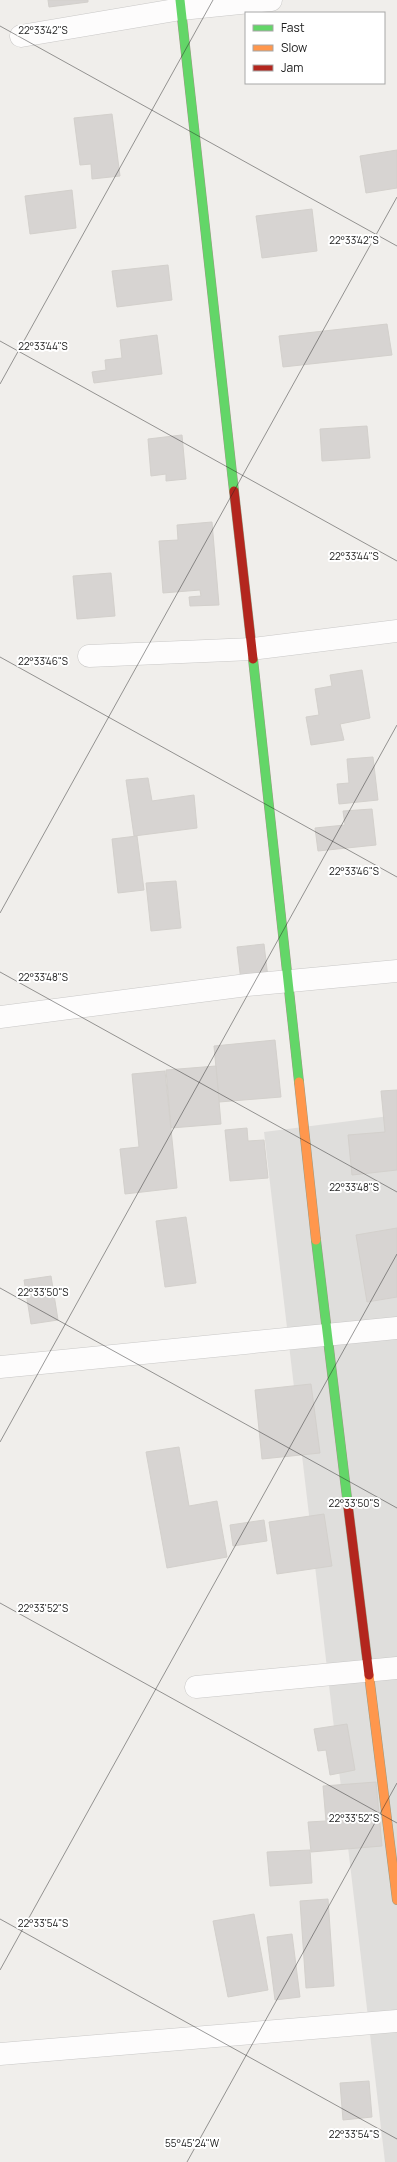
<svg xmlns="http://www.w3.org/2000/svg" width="397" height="2162" viewBox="0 0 397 2162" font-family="Manrope,sans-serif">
<rect width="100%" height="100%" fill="#f0eeeb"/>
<polygon fill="#dfdedc" points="397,1115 397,2162 385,2162 264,1132"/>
<g fill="#d7d4d2" stroke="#d3d0cc">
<polygon points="48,0 88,0 88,2 49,7"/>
<polygon points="112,114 120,176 92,179 91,164 80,165 74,118"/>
<polygon points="397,150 397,188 366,193 360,156"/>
<polygon points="72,190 76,228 30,234 25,196"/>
<polygon points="312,209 317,251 262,258 256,216"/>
<polygon points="168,265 172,300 117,307 112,271"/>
<polygon points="387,324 392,355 283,367 279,336"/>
<polygon points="157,335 162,374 94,383 92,372 106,370 105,360 122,358 120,340"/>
<polygon points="367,426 370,458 322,461 320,429"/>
<polygon points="182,435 186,479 166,481 166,474 151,476 148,439"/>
<polygon points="212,522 219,605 190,606 189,597 201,596 200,590 163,593 159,541 178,540 177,525"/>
<polygon points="111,573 115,616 77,619 73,576"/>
<polygon points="362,670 370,718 340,724 344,740 311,745 306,717 319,715 315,689 332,686 330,675"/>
<polygon points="373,757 378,800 339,804 337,784 349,783 347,759"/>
<polygon points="148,778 152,801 194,795 197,828 134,836 126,780"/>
<polygon points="372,809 376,845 318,851 315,828 345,825 343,811"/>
<polygon points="137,836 144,890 118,893 112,839"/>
<polygon points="176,881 181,928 151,931 146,883"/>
<polygon points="264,944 268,978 241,981 237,947"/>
<polygon points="275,1040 281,1097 219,1102 214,1046"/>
<polygon points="216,1066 221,1124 171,1128 166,1070"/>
<polygon points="165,1071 177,1188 125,1194 120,1149 139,1147 132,1074"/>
<polygon points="397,1090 397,1170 352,1175 348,1135 385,1132 381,1091"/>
<polygon points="247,1128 248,1141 264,1140 268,1178 230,1181 225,1130"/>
<polygon points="186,1217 196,1283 165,1287 156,1221"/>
<polygon points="397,1228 397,1297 367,1302 356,1235"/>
<polygon points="51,1276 58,1320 31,1324 24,1280"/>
<polygon points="311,1384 320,1453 262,1459 255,1390"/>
<polygon points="179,1447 189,1506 217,1501 227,1557 167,1568 146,1452"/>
<polygon points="324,1514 332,1566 277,1574 269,1522"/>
<polygon points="264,1520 267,1541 233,1546 230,1525"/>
<polygon points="347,1724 355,1770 330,1775 326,1750 318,1751 314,1729"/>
<polygon points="376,1782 382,1846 311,1852 308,1822 326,1821 323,1786"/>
<polygon points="310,1850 312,1883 270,1886 267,1852"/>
<polygon points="328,1899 334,1986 306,1988 300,1901"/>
<polygon points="254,1914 268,1990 228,1997 213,1921"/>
<polygon points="292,1934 300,1997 275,2000 267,1937"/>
<polygon points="369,2081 372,2117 343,2120 340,2083"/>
</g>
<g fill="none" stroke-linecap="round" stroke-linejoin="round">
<g stroke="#c9c8c7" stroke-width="23">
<g id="street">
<polyline points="21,36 181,9 271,0"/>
<polyline points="89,656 252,649 397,631"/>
<polyline points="0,1017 247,985 397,971"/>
<polyline points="0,1367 397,1328"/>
<polyline points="196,1687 397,1668"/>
<polyline points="0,2054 397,2021"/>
</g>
</g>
<g stroke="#999a82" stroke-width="10">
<g id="fast">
<polyline points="180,0 234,491"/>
<polyline points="253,659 299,1082"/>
<polyline points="316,1240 348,1506"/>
</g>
</g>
<g stroke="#999a82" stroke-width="10">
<g id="slow">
<polyline points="299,1082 316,1240"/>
<polyline points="369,1675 397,1900"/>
</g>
</g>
<g stroke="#999a82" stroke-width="10">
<g id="jam">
<polyline points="234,491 253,659"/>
<polyline points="348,1506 369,1675"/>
</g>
</g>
<use href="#street" stroke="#fdfcfc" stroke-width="22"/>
<use href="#fast" stroke="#63d668" stroke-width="9"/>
<use href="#slow" stroke="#ff974d" stroke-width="9"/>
<use href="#jam" stroke="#b3261e" stroke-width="9"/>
</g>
<path fill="none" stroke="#222" stroke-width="1" stroke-opacity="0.45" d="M0,26L397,246M0,341L397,561M0,384L213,0M0,657L397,877M0,913L397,197M0,972L397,1192M0,1288L397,1508M0,1442L397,725M0,1603L397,1823M0,1919L397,2139M0,1970L397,1254M187,2162L397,1783"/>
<g font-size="10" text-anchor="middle" fill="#222" stroke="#fff" stroke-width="4" stroke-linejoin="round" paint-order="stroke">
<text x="43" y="34">22°33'42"S</text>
<text x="354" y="244">22°33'42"S</text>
<text x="43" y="350">22°33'44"S</text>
<text x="354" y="560">22°33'44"S</text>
<text x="43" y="665">22°33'46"S</text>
<text x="354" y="875">22°33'46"S</text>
<text x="43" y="981">22°33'48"S</text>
<text x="354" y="1191">22°33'48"S</text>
<text x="43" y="1296">22°33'50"S</text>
<text x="354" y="1507">22°33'50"S</text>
<text x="43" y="1612">22°33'52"S</text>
<text x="354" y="1822">22°33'52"S</text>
<text x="43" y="1927">22°33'54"S</text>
<text x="354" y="2138">22°33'54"S</text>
<text x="192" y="2147">55°45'24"W</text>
</g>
<rect x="245" y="12" width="140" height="72" fill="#ffffff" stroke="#a7a7a7"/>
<rect x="253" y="25" width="20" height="6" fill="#63d668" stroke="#a7a7a7"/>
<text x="281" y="32" font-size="12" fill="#222222">Fast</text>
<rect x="253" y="45" width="20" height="6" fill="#ff974d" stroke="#a7a7a7"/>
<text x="281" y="52" font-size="12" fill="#222222">Slow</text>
<rect x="253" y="65" width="20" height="6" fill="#b3261e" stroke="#a7a7a7"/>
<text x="281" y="72" font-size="12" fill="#222222">Jam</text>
</svg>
